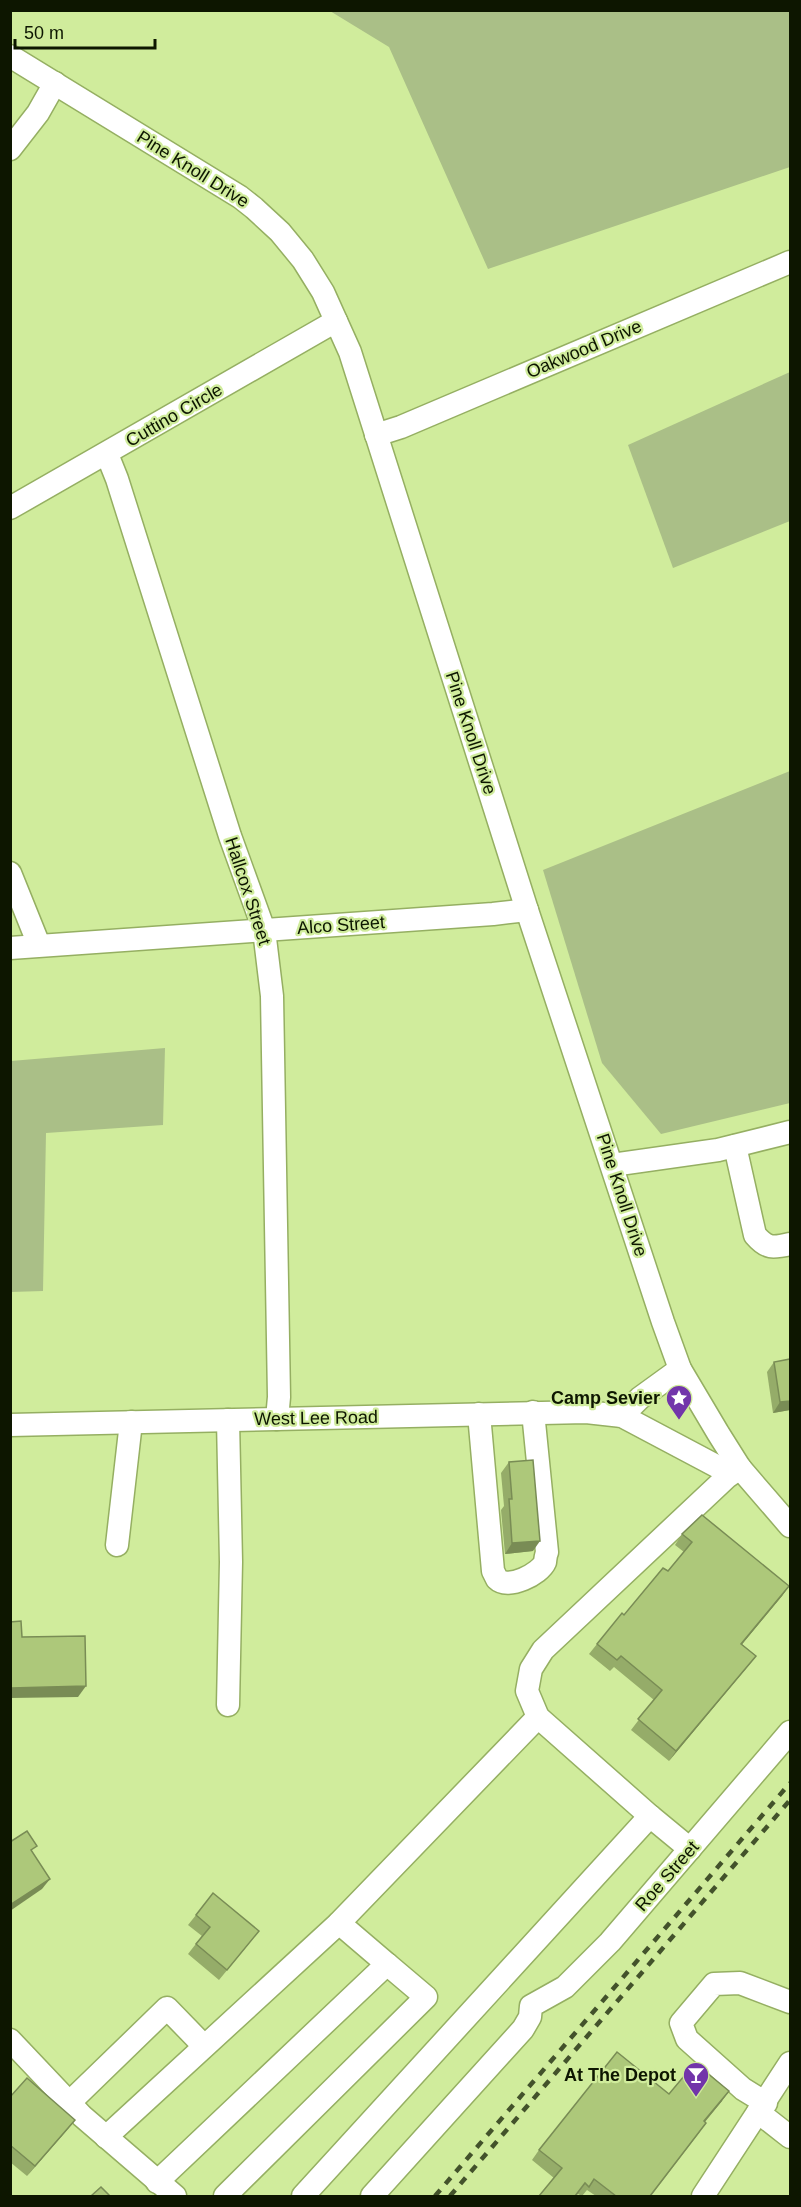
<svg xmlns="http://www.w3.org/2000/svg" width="801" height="2207" viewBox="0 0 801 2207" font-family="Helvetica,sans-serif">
<rect width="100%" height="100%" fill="#d0ec9c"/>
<g fill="#aabf87">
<polygon points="330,11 790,11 790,167 488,269 389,47"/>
<polygon points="790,372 790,521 673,568 628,445"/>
<polygon points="790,771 790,1103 661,1134 602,1063 543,870"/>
<polygon points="165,1048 163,1125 46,1133 43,1291 11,1292 11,1061"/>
</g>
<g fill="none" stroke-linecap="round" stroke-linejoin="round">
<g stroke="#95af62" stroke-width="25">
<g id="minor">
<polyline points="10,56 240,197 254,208 280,232 303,260 323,292 350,352 527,910 663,1322 680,1369 718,1433 740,1468 790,1526"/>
<polyline points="10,149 38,113 55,83"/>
<polyline points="376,435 401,427 790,262"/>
<polyline points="107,454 117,479 230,836 264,930 272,996 279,1397 277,1419"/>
<polyline points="10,508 336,321"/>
<polyline points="10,873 39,945"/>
<polyline points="10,948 493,914 527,910"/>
<path d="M735,1146L755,1235C767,1249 773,1248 790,1244"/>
<polyline points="612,1165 718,1150 790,1132"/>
<path d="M479,1414L493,1571C493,1571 497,1579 497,1579C508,1590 540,1574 545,1562C545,1562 546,1553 547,1552L533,1412"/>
<polyline points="622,1416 640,1398 680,1369"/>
<polyline points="10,1425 586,1412 622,1416 722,1469 740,1468"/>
<polyline points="117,1545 131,1422"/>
<polyline points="228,1705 231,1562 228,1420"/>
<polyline points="650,1816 538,1717 527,1691 531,1669 543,1650 727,1477 740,1468"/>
<polyline points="339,1923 538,1717"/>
<polyline points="10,2040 82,2116 175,2196"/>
<polyline points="69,2103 167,2008 204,2046"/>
<polyline points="766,2103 743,2089 687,2039 681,2023 714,1984 740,1983 790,2002"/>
<polyline points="758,2112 790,2137"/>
<polyline points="106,2137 339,1923 387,1964 157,2182"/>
<polyline points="225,2196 426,1997 387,1964"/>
<polyline points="303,2196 650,1816 690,1849"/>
<polyline points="372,2196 523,2029 530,2017 531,2006 565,1987 610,1942 790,1732"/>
<polyline points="703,2196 790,2063"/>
</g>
</g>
<use href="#minor" stroke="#fff" stroke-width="22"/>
<g stroke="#43522b" stroke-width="4.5" stroke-dasharray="8 8" stroke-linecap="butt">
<polyline points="435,2196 790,1783"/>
<polyline points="450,2196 790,1800"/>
</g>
</g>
<g fill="#95ac69">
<polygon points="774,1362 790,1410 773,1413 767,1372"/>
<polygon points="509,1462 533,1551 505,1554 501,1510 504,1506 501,1473"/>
<polygon points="682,1534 789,1586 782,1596 742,1644 756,1656 748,1666 669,1761 631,1730 654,1700 614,1667 610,1671 589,1654 597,1644 668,1571 684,1552 675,1545"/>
<polygon points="196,1915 259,1931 251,1941 219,1980 188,1954 202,1936 188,1925"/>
<polygon points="669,2094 722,2101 705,2122 699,2133 651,2196 596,2196 587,2190 582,2196 578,2194 576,2196 539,2196 554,2178 532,2160 539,2150"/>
<polygon points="10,2097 67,2130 27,2176 10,2162"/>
</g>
<g fill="#798c55">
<polygon points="790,1401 790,1410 773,1413 780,1402"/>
<polygon points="540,1541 533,1551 505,1554 512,1543"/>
<polygon points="789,1586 782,1596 734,1654 741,1644"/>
<polygon points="756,1656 748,1666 669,1761 676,1751"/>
<polygon points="86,1686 78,1697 10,1698 10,1688"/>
<polygon points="50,1879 42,1889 10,1911 10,1905"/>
<polygon points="729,2091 722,2101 697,2131 704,2121"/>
<polygon points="75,2120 67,2130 27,2176 35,2166"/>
</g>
<g fill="#adc87a" stroke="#798c55" stroke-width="1.5">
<polygon points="790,1359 790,1401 780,1402 774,1362"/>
<polygon points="533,1460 540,1541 512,1543 509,1499 512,1499 509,1462"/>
<polygon points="702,1515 789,1586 741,1644 756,1656 676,1751 638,1719 662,1690 621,1656 617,1660 597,1644 622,1613 624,1615 663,1568 668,1571 692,1542 682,1534"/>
<polygon points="21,1621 22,1637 85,1636 86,1686 10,1688 10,1622"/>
<polygon points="27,1831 37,1846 31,1850 50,1879 10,1905 10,1842"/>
<polygon points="213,1893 259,1931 227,1970 196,1944 210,1927 196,1915"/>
<polygon points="617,2052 669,2094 695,2063 729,2091 704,2121 706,2123 650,2196 616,2196 594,2179 589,2187 585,2183 575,2196 539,2196 562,2168 539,2150"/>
<polygon points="27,2078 75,2120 35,2166 10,2145 10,2097"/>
<polygon points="101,2187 110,2196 91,2196"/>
</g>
<defs>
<g id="sight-pin" transform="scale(1.35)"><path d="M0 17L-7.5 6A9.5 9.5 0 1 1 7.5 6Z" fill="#7235aa" stroke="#d0ec9c"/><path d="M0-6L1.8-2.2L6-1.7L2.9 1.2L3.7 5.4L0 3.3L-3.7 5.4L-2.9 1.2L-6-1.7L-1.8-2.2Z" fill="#fff"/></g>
<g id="bar-pin" transform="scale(1.35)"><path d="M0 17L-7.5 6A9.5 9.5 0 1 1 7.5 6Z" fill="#7235aa" stroke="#d0ec9c"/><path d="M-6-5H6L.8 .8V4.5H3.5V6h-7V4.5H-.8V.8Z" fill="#fff"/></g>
</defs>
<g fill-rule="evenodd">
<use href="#sight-pin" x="679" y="1398"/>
<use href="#bar-pin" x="696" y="2075"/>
</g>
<g text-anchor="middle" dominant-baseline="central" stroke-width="4.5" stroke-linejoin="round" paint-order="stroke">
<g font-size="18" fill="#0d1600" stroke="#d0ec9c">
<text transform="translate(193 169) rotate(32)">Pine Knoll Drive</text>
<text transform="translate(584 349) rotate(-23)">Oakwood Drive</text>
<text transform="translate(174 415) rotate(-30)">Cuttino Circle</text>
<text transform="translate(471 733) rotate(72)">Pine Knoll Drive</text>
<text transform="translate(248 891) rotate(72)">Hallcox Street</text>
<text transform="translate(341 925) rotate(-4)">Alco Street</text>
<text transform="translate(622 1195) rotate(72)">Pine Knoll Drive</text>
<text transform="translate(316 1418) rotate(-1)">West Lee Road</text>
<text transform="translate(667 1876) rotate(-49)">Roe Street</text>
</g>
<g font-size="18" font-weight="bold" fill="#0d1600" stroke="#d0ec9c" text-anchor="end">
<text x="660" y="1398">Camp Sevier</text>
<text x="676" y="2075">At The Depot</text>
</g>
</g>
<rect width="801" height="2207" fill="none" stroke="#0d1600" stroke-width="24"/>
<path d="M15 39v9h140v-9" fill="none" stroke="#0d1600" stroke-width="3"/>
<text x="24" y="39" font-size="18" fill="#0d1600" stroke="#d0ec9c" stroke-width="4.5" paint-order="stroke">50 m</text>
</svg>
